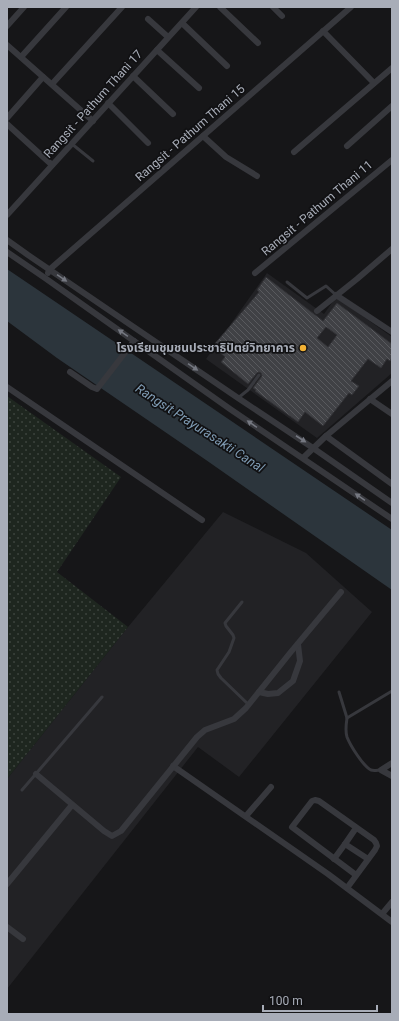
<svg xmlns="http://www.w3.org/2000/svg" width="399" height="1021" viewBox="0 0 399 1021" font-family="Roboto,'Noto Sans Thai',sans-serif">
<style>
.built{fill:#222225}
.grass{fill:url(#grass-dots)}
.water{fill:#2c353c}
.building{fill:url(#building-back-hatch);stroke:#303034;fill-rule:evenodd}
.lines{fill:none;stroke-linecap:round;stroke-linejoin:round}
.service{stroke:#37383d;stroke-width:3}
.minor{stroke:#37383d;stroke-width:6}
.oneway{fill:#757881}
.poi-dot{fill:#f2b134;stroke:#111113;stroke-width:1.5}
.labels{text-anchor:middle;dominant-baseline:central;stroke-width:3.5;stroke-linejoin:round;paint-order:stroke}
.street-label{font-size:12px;fill:#a8adb8;stroke:#111113}
.poi-label{font-size:12px;font-weight:bold;fill:#a8adb8;stroke:#111113;text-anchor:end}
.water-label{font-size:13px;font-style:italic;fill:#7f9bb3;stroke:#111113}
</style>
<defs>
<pattern id="grass-dots" width="8" height="8" patternUnits="userSpaceOnUse"><rect width="8" height="8" fill="#1e261f"/><path d="M2 2h.1M6 6h.1" fill="none" stroke="#3c433d" stroke-width="1.8" stroke-linecap="round"/></pattern>
<pattern id="building-back-hatch" width="6" height="6" patternUnits="userSpaceOnUse"><rect width="6" height="6" fill="#404145"/><path d="M-1 5l2 2M0 0l6 6M5-1l2 2" fill="none" stroke="#595a5e"/></pattern>
</defs>
<rect width="100%" height="100%" fill="#161618"/>
<g class="built">
<polygon points="267,273 324,314 336,297 392,337 392,373 317,438 206,359"/>
<polygon points="223,512 306,553 372,612 239,777 198,747 7,989 7,779 128,627"/>
</g>
<polygon class="grass" points="7,396 121,477 57,572 128,627 7,779"/>
<polygon class="water" points="7,269 392,530 392,590 206,460 57,358 7,321"/>
<path class="building" d="M 266,277 L 323,321 L 337,303 L 392,344 L 392,358 L 390,361 L 387,359 L 381,368 L 368,359 L 351,381 L 359,386 L 352,395 L 349,393 L 323,426 L 305,412 L 298,422 L 255,391 L 256,390 L 253,388 L 262,376 L 261,373 L 259,372 L 257,373 L 248,384 L 221,362 L 225,357 L 213,346 L 259,292 L 257,290 ZM 326,327 L 337,335 L 328,347 L 317,338 Z"/>
<g class="lines">
<g class="service">
<polyline points="72,144 93,161"/>
<polyline points="287,282 307,298 326,286 336,295"/>
<polyline points="238,398 248,390 259,375"/>
<polyline points="242,602 225,623 226,626 233,635 234,638 229,652 217,670 218,674 221,678 249,705"/>
<polyline points="339,692 347,718"/>
<path d="M 381,770 C 378,770 374,771 371,770 C 363,766 350,745 347,737 C 345,731 346,725 347,718 L 392,691"/>
<polyline points="22,790 102,697"/>
</g>
<g class="minor">
<polyline points="220,7 258,43"/>
<polyline points="273,7 282,16"/>
<polyline points="148,19 168,37"/>
<polyline points="182,23 227,66"/>
<polyline points="7,26 24,7"/>
<polyline points="323,31 374,83"/>
<polyline points="7,45 93,121"/>
<polyline points="157,50 199,88"/>
<polyline points="21,57 66,7"/>
<polyline points="133,76 173,114"/>
<polyline points="52,84 122,7"/>
<polyline points="108,103 148,143"/>
<polyline points="7,118 43,77"/>
<polyline points="7,124 52,165"/>
<polyline points="203,136 226,157 257,176"/>
<polyline points="347,146 392,106"/>
<polyline points="294,152 392,68"/>
<polyline points="7,215 196,7"/>
<polyline points="7,240 28,255 238,398 313,448 392,503"/>
<polyline points="7,252 45,278 230,409 392,519"/>
<polyline points="48,273 49,270 351,7"/>
<polyline points="255,273 392,160"/>
<polyline points="336,295 392,332"/>
<polyline points="317,311 357,279 392,249"/>
<polyline points="70,372 92,387 97,389 134,341"/>
<polyline points="7,387 202,520"/>
<polyline points="370,399 392,414"/>
<polyline points="326,436 392,484"/>
<polyline points="303,458 326,436 392,381"/>
<polyline points="259,692 268,694 278,693 293,681 300,661 298,644"/>
<polyline points="392,763 381,770 392,776"/>
<polyline points="173,766 328,874 392,922"/>
<polyline points="36,774 104,831 112,836 121,831 197,737 205,730 234,719 246,708 290,653 341,592"/>
<polyline points="246,816 271,787"/>
<polyline points="345,844 368,859"/>
<polyline points="334,859 345,844 356,828"/>
<polyline points="7,884 72,805"/>
<polyline points="347,888 375,850 377,846 376,843 374,840 319,801 315,800 312,801 292,827 356,875"/>
<polyline points="382,914 392,902"/>
<polyline points="7,927 23,939"/>
</g>
</g>
<defs><path id="oneway-solid" d="M-6-.8H1V-3.2L6.5 0L1 3.2V.8H-6Z"/></defs>
<g class="oneway">
<use href="#oneway-solid" transform="translate(62 278) rotate(34)"/>
<use href="#oneway-solid" transform="translate(123 333) rotate(-145)"/>
<use href="#oneway-solid" transform="translate(193 367) rotate(34)"/>
<use href="#oneway-solid" transform="translate(252 424) rotate(-146)"/>
<use href="#oneway-solid" transform="translate(301 439) rotate(33)"/>
<use href="#oneway-solid" transform="translate(360 497) rotate(-146)"/>
</g>
<circle class="poi-dot" cx="303" cy="348" r="4"/>
<g class="labels">
<g class="street-label">
<text transform="translate(93 104) rotate(-48)">Rangsit - Pathum Thani 17</text>
<text transform="translate(190 133) rotate(-41)">Rangsit - Pathum Thani 15</text>
<text transform="translate(317 208) rotate(-40)">Rangsit - Pathum Thani 11</text>
</g>
<g class="poi-label">
<text x="295" y="348">โรงเรียนชุมชนประชาธิปัตย์วิทยาคาร</text>
</g>
<g class="water-label">
<text transform="translate(200 428) rotate(33)">Rangsit Prayurasakti Canal</text>
</g>
</g>
<rect width="399" height="1021" fill="none" stroke="#a8adb8" stroke-width="16"/>
<path d="M263 1005v6h114v-6" fill="none" stroke="#a8adb8" stroke-width="2"/>
<text x="269" y="1005" font-size="12" fill="#a8adb8" stroke="#111113" stroke-width="3" paint-order="stroke">100 m</text>
</svg>
